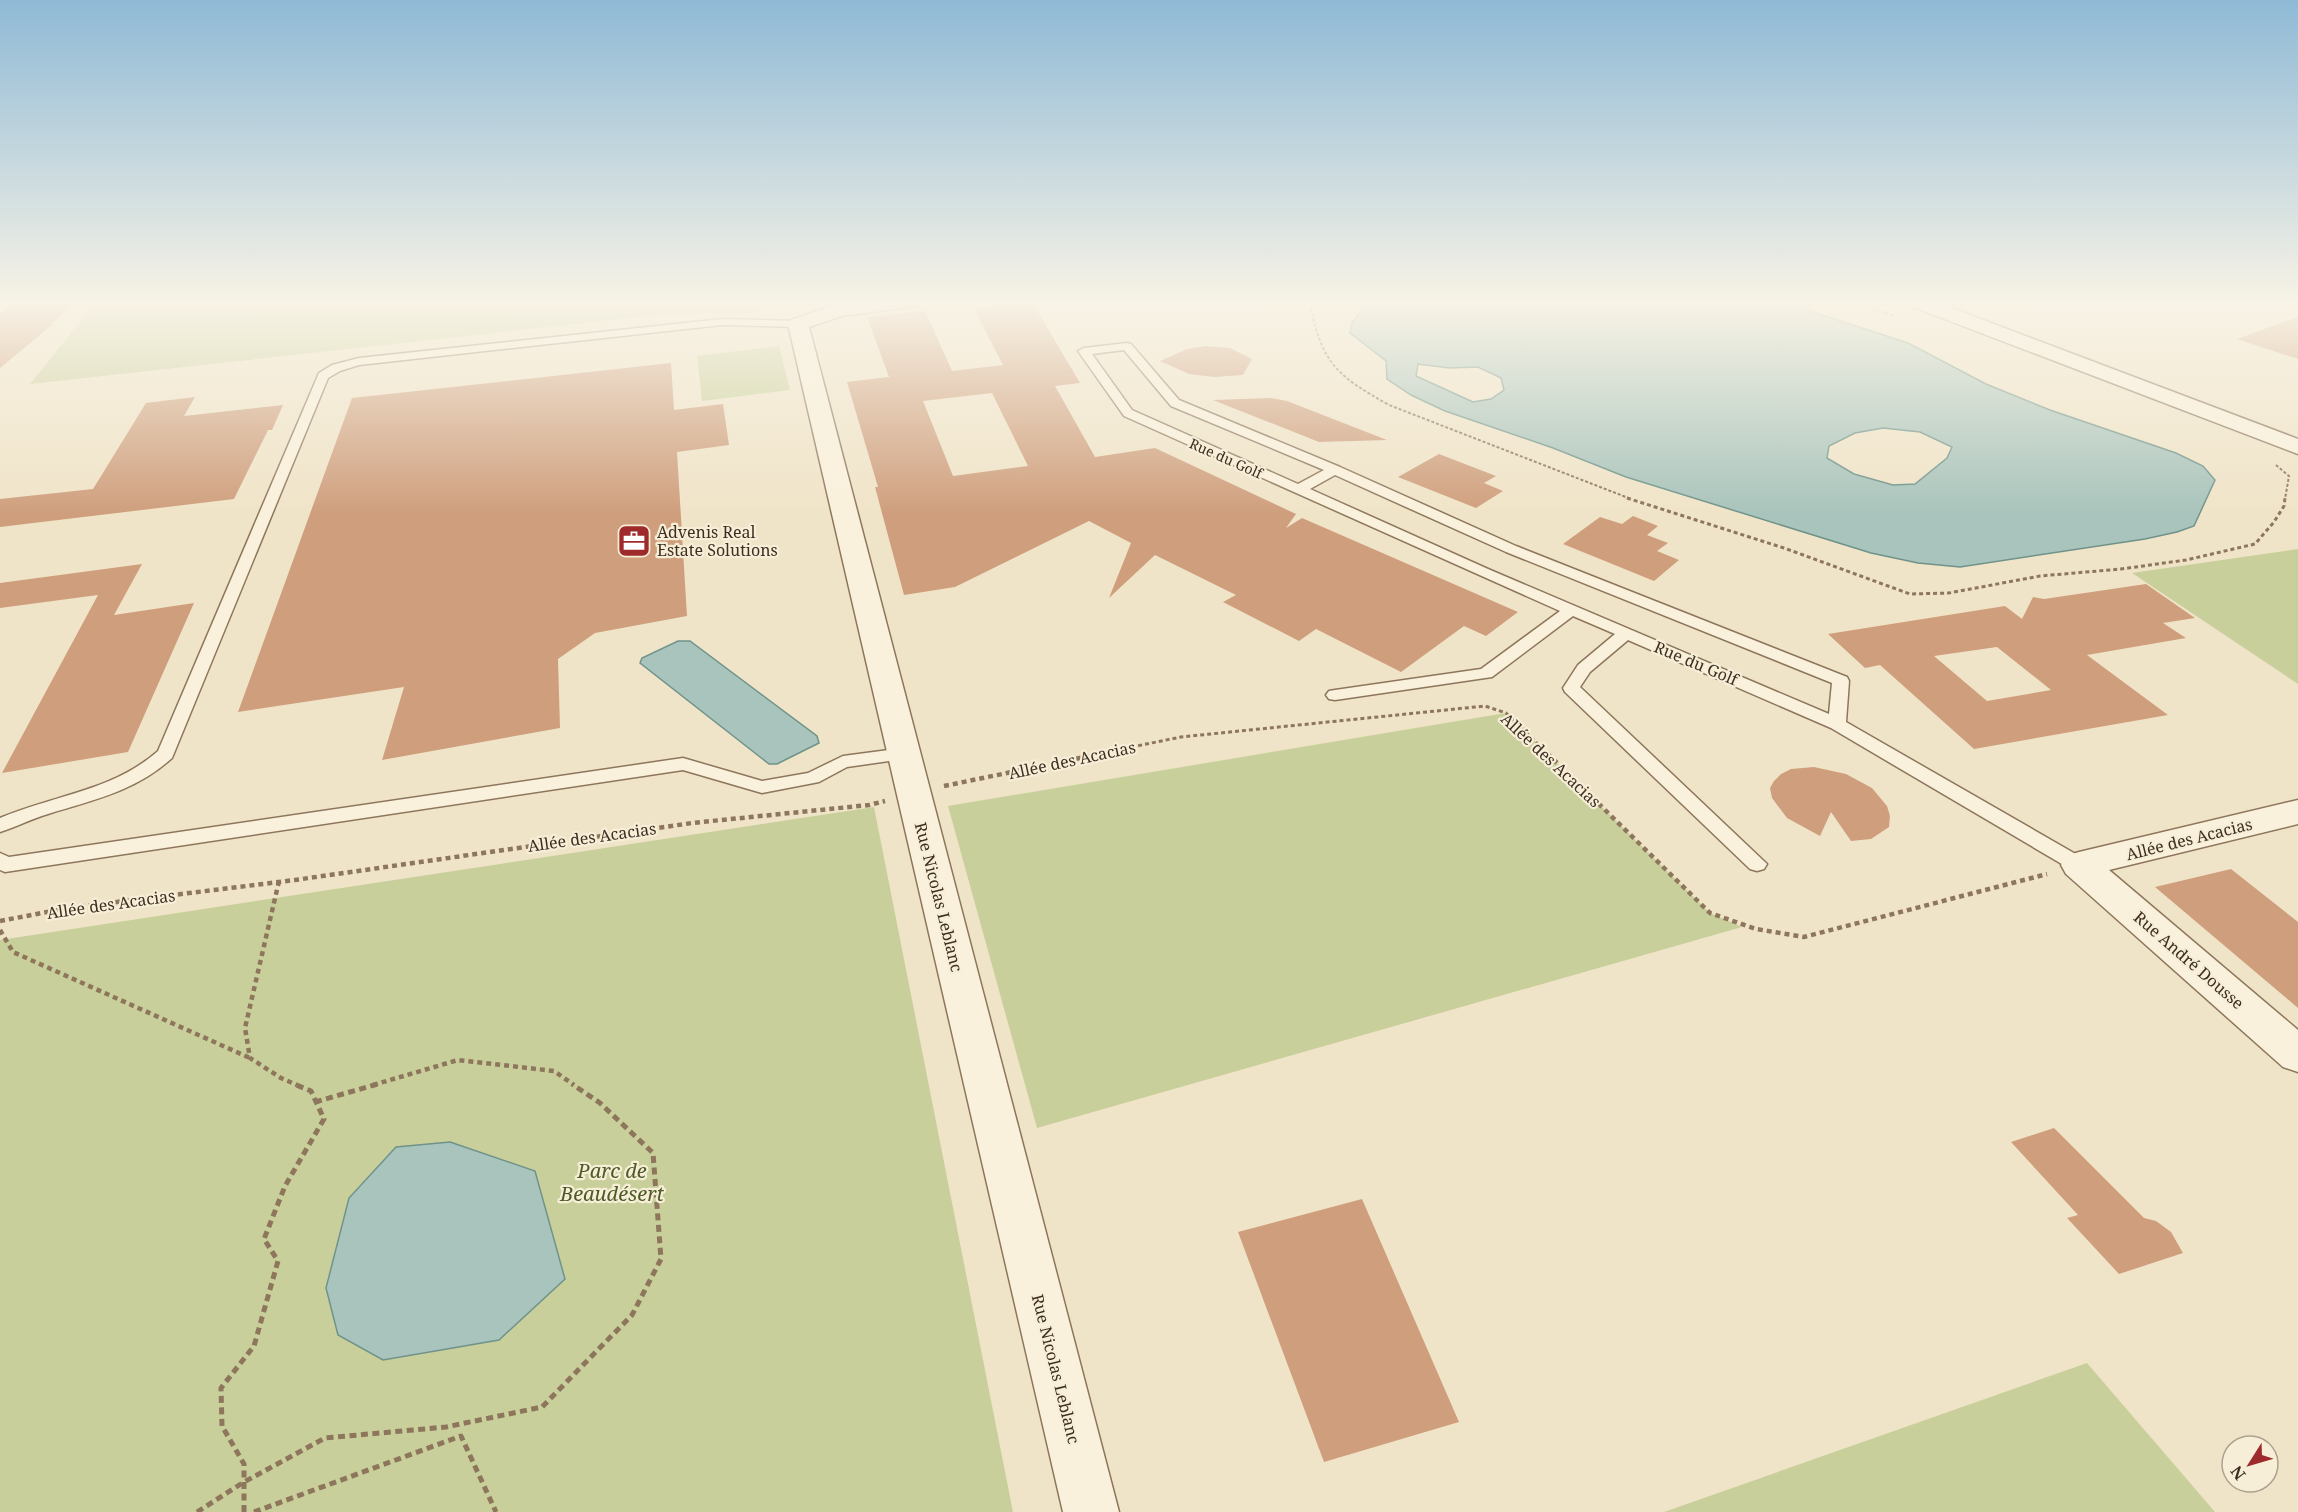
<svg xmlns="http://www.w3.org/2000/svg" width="2298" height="1512" viewBox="0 0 2298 1512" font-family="'Noto Serif',serif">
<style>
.green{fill:#c9cf9b}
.water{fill:#a9c4bc;stroke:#6f938a;stroke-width:1.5;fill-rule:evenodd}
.building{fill:#cf9f7d;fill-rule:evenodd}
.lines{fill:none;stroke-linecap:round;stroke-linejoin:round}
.service-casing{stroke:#8d765c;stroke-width:3}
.minor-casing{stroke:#8d765c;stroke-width:3}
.path-far3{stroke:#8d765c;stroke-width:2;stroke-dasharray:3 2;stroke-linecap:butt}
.path-far2{stroke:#8d765c;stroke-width:3;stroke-dasharray:4 3;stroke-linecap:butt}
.path-far1{stroke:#8d765c;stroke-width:4.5;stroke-dasharray:5 4;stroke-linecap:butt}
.path{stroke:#8d765c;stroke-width:5;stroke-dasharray:7 4.5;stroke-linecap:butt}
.service{fill:#faf1dc;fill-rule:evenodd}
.minor{fill:#faf1dc;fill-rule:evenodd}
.labels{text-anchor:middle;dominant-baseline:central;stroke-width:4.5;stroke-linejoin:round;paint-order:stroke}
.far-street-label{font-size:14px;fill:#3d2e20;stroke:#f7eed8}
.poi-label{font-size:16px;fill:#3d2e20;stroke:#f7eed8;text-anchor:start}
.street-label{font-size:16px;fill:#3d2e20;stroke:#f7eed8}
.near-park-label{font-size:20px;font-style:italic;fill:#4d5a26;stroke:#f7eed8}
</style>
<rect width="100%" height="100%" fill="#f0e4c8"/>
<g class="green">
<polygon points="97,301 824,301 825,304 778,307 753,313 657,315 30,384"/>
<polygon points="779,346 790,390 702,401 697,356"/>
<polygon points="2298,549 2298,684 2132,573"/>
<polygon points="1506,713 1710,913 1742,927 1037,1128 948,806"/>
<polygon points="874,807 1013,1512 0,1512 0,940"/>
<polygon points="2087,1363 2215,1512 1664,1512"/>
</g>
<g class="water">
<path d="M 1368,301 L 1779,301 L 1908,343 L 1986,384 L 2050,410 L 2176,453 L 2203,466 L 2215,480 L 2194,526 L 2177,532 L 2145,539 L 1960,567 L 1918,563 L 1871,553 L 1626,477 L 1553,448 L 1445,411 L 1411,395 L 1387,379 L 1386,361 L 1350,333 L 1352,323 ZM 1418,364 L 1449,368 L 1478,367 L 1501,378 L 1504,390 L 1491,399 L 1473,402 L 1416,376 ZM 1883,428 L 1920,432 L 1952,447 L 1947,458 L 1915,484 L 1893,485 L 1854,474 L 1827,458 L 1829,446 L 1855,433 Z"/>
<polygon points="678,641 690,641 817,736 819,743 777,764 769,764 640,663 642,658"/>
<polygon points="450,1142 535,1171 565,1279 499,1340 383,1360 338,1335 326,1288 349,1198 396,1147"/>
</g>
<g class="building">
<polygon points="78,301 51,324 53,324 0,368 0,314 14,304"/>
<path d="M 1032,302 L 1080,383 L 1055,386 L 1095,457 L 1155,448 L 1296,514 L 1286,528 L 1302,518 L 1518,612 L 1486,636 L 1464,626 L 1401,672 L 1316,629 L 1299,641 L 1223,602 L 1236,595 L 1155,555 L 1109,598 L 1131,543 L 1089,521 L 955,587 L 904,595 L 875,487 L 878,487 L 847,382 L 889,377 L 867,317 L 925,311 L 952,371 L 1003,365 L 974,309 ZM 992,393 L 1028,466 L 953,476 L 923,401 Z"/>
<polygon points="2298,317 2298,359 2237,339"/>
<polygon points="1206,346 1230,348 1252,359 1243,375 1214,377 1189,374 1160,361 1187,349"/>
<polygon points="671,363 674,410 723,404 729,445 677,452 687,616 595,633 558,659 560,728 382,760 404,687 238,712 352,398"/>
<polygon points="195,397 184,416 283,405 272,430 268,430 234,499 0,527 0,499 93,489 146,403"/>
<polygon points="1271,398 1287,401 1387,440 1319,442 1213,400"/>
<polygon points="1439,454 1496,476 1484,483 1503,491 1476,508 1398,477"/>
<polygon points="1633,516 1658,526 1647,535 1668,543 1657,551 1679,560 1654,581 1563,544 1600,517 1622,524"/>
<polygon points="142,564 114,615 194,603 128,752 2,773 98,595 0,608 0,583"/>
<path d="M 2146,584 L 2195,618 L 2163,623 L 2186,638 L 2087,655 L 2168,715 L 1974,749 L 1880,665 L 1865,668 L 1828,634 L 2005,606 L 2022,619 L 2033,597 L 2044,599 ZM 1997,647 L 2051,690 L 1987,701 L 1934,656 Z"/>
<polygon points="1814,767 1846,774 1872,788 1887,806 1890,816 1889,827 1871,839 1851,841 1831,812 1820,836 1787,818 1772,798 1770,788 1774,781 1781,774 1791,769"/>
<polygon points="2231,869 2298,922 2298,1008 2155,887"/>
<polygon points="2054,1128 2144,1218 2156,1221 2171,1232 2183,1253 2119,1274 2067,1218 2078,1215 2011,1142"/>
<polygon points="1362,1199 1459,1422 1324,1462 1238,1232"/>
</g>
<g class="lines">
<g class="service-casing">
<g id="service">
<path d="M 722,319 L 798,321 L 804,324 L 798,327 L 722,325 L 359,365 L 340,371 L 328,378 L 172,758 C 136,791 93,800 48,814 C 31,819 16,827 0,832 L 0,818 C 54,795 113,791 158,751 L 319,373 L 332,365 L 359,358 Z"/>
<path d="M 1127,343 L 1131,344 L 1179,400 L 1340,467 L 1516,546 L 1847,677 L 1849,681 L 1846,722 L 2086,860 L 2089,865 L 2086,870 L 2079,872 L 2072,870 L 1831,728 L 1628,640 L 1590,672 L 1580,687 L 1767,864 L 1764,869 L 1757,871 L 1750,869 L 1565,692 L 1563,688 L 1578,665 L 1615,634 L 1573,616 L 1492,677 L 1335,700 L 1329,699 L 1326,695 L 1329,691 L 1335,690 L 1481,669 L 1560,611 L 1124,416 L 1078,351 L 1084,348 ZM 1124,350 L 1171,406 L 1324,470 L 1298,484 L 1132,410 L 1092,354 ZM 1335,475 L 1506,552 L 1832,683 L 1829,714 L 1488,569 L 1310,489 Z"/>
<polygon points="904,748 910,750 913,754 910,758 847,767 819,782 762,793 683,770 5,872 0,870 0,853 9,857 683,758 762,781 808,773 843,756"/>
</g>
</g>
<g class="minor-casing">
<g id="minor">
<polygon points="864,301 921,301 918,305 911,307 842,316 809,327 1119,1512 1063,1512 788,324 791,320 832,306"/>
<polygon points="1905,301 1933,301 2298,439 2298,454 1908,305"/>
<polygon points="2298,800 2298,824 2109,870 2298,1030 2298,1072 2283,1067 2066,874 2061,865 2066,856 2079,852"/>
</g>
</g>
<g class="path-far3">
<path d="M 1317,301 L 1311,309 C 1323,366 1340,377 1389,405 L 1631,499"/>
<polyline points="1847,301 1895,316"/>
<polyline points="1874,301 1893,308"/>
<polyline points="2276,465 2289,476 2285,499"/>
</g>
<g class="path-far2">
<polyline points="1627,498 1784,548 1910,594 1949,593 2040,576 2121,569 2186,560 2255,544 2274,522 2284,506 2285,498"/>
<polyline points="1097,754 1181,737 1485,706 1506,713 1548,754"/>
</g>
<g class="path-far1">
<polyline points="1547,753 1710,913 1756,929 1804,937 2047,874"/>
<polyline points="944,786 1104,753"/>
<polyline points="279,881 245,1028 250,1058 281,1078 297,1085"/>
<polyline points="0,921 68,908 295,880 692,823 869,805 885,801"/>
<polyline points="0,930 13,952 250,1058"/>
<polyline points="373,1085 458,1060 554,1071 574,1085"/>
</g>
<g class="path">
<polyline points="315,1102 378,1084"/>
<polyline points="197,1512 244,1482 325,1438 446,1427 542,1407 632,1315 661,1259 653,1153 600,1103 572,1084"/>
<polyline points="244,1512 244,1464 222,1426 221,1388 254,1346 278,1261 264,1239 285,1186 324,1119 311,1091 294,1084"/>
<polyline points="254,1512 461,1436 496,1512"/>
</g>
<use href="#service" class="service"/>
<use href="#minor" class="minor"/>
</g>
<linearGradient id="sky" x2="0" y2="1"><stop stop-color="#8fbad6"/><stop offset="0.59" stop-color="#f8f3e6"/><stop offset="1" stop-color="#f8f3e6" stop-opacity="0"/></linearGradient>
<rect width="2298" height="513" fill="url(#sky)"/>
<defs>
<g id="office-square" transform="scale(1.725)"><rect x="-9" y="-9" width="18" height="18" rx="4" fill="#9e2a2b" stroke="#f7eed8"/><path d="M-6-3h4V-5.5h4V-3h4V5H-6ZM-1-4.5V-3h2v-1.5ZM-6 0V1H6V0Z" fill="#fff"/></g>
</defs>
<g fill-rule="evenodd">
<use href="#office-square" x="634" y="541"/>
</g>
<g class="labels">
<g class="far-street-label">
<text transform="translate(1226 458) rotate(24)">Rue du Golf</text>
</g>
<g class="poi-label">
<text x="657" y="532">Advenis Real<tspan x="657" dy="18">Estate Solutions</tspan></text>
</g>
<g class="street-label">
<text transform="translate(1696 663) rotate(23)">Rue du Golf</text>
<text transform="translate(1072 760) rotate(-12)">Allée des Acacias</text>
<text transform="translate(1551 760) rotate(43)">Allée des Acacias</text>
<text transform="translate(592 837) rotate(-8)">Allée des Acacias</text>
<text transform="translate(2189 839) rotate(-14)">Allée des Acacias</text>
<text transform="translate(939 897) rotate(76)">Rue Nicolas Leblanc</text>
<text transform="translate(111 904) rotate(-8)">Allée des Acacias</text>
<text transform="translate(2189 960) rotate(41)">Rue André Dousse</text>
<text transform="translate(1056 1369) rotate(76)">Rue Nicolas Leblanc</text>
</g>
<g class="near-park-label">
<text x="612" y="1170">Parc de<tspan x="612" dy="23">Beaudésert</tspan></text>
</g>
</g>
<g transform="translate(2250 1464) rotate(233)"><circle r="28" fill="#f7eed8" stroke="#ada18e" stroke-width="1.5"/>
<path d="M0-4.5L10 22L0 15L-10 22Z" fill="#9e2a2b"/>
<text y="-9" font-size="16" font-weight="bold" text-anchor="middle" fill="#3d2e20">N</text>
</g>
</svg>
